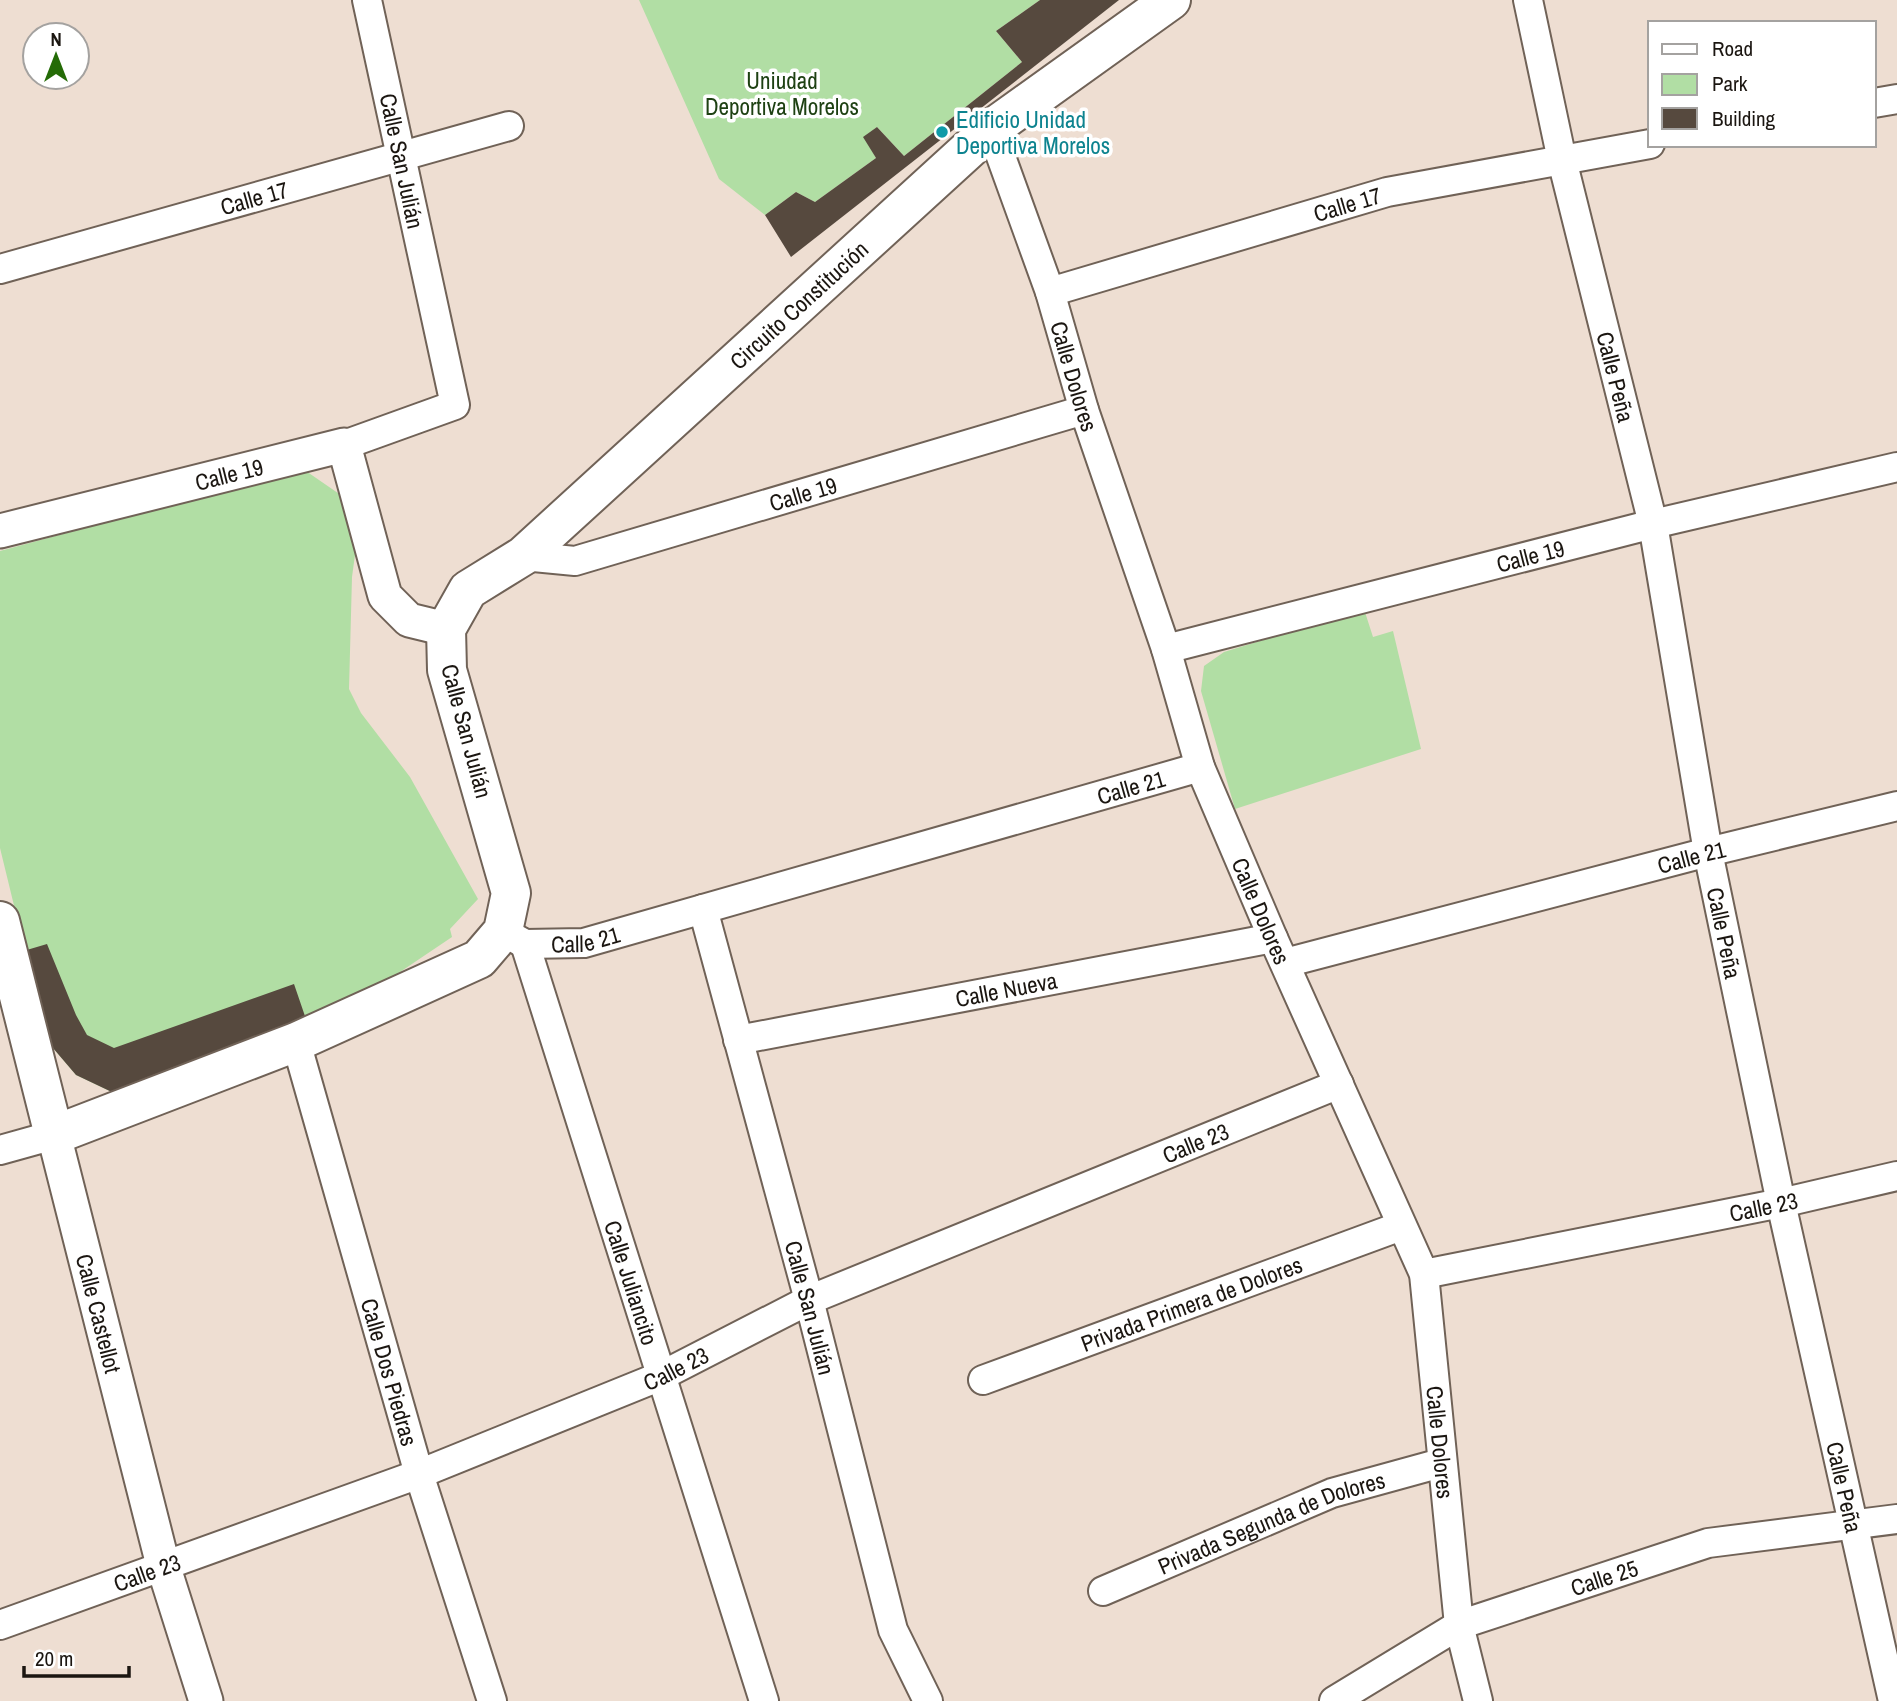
<svg xmlns="http://www.w3.org/2000/svg" width="1897" height="1701" viewBox="0 0 1897 1701" font-family="'Archivo Narrow',sans-serif">
<style>
.green{fill:#b1dea4}
.building{fill:#56493e}
.lines{fill:none;stroke-linecap:round;stroke-linejoin:round}
.minor-casing{stroke:#706257;stroke-width:32}
.tertiary-casing{stroke:#706257;stroke-width:37}
.secondary-casing{stroke:#706257;stroke-width:42}
.minor{stroke:#fff;stroke-width:28}
.tertiary{stroke:#fff;stroke-width:33}
.secondary{stroke:#fff;stroke-width:38}
.culture-dot{fill:#0f9aa8;stroke:#fff;stroke-width:2.5}
.labels{text-anchor:middle;dominant-baseline:central;stroke-width:7;stroke-linejoin:round;paint-order:stroke}
.park-label{font-size:23px;fill:#1e4113;stroke:#fff}
.culture-label{font-size:23px;fill:#0d838f;stroke:#fff;text-anchor:start}
.street-label{font-size:23px;fill:#1b1611;stroke:#fff}
</style>
<rect width="100%" height="100%" fill="#eeded2"/>
<g class="green">
<polygon points="639,0 1040,0 996,31 1022,62 904,156 877,127 864,137 876,158 815,202 796,192 765,215 719,179"/>
<polygon points="303,469 348,500 357,540 352,577 349,689 361,713 410,777 478,899 450,929 452,937 296,1042 116,1094 76,1075 47,1041 0,848 0,551"/>
<polygon points="1364,609 1373,637 1393,631 1421,749 1235,809 1201,691 1204,666 1224,652"/>
</g>
<g class="building">
<polygon points="1040,0 1119,0 791,257 765,215 796,192 815,202 876,158 863,137 877,127 904,156 1022,62 996,31"/>
<polygon points="47,944 76,1015 87,1035 114,1048 294,984 307,1022 116,1094 76,1075 47,1041 20,952"/>
</g>
<g class="lines">
<g class="minor-casing">
<g id="minor">
<path id="s1" d="M 1528,0 L 1562,160 L 1653,524 L 1708,852 L 1781,1203 L 1893,1701"/>
<polyline points="1874,103 1897,99"/>
<path id="s2" d="M 991,129 L 1050,292 L 1084,410 L 1166,649 L 1200,767 L 1273,938 L 1424,1274 L 1459,1625 L 1478,1701"/>
<path id="s3" d="M 0,269 L 509,126"/>
<path id="s4" d="M 1050,292 L 1387,192 L 1650,144"/>
<polyline points="344,445 455,405 367,0"/>
<path id="s5" d="M 523,556 L 575,561 L 1084,410"/>
<path id="s6" d="M 1166,649 L 1653,524 L 1897,467"/>
<path id="s7" d="M 703,909 L 809,1300 L 893,1630 L 928,1701"/>
<path id="s8" d="M 509,935 L 525,944 L 584,943 L 1200,767"/>
<path id="s9" d="M 525,944 L 764,1701"/>
<path id="s10" d="M 1285,963 L 1708,852 L 1897,806"/>
<path id="s11" d="M 738,1040 L 1273,938"/>
<path id="s12" d="M 296,1042 L 419,1474 L 492,1701"/>
<polyline points="0,1150 54,1135"/>
<path id="s13" d="M 1424,1274 L 1781,1203 L 1897,1176"/>
<path id="s14" d="M 983,1380 L 1401,1226"/>
<path id="s15" d="M 1103,1591 L 1332,1493 L 1441,1463"/>
<path id="s16" d="M 0,1625 L 419,1474 L 661,1376 L 809,1300 L 1339,1084"/>
<path id="s17" d="M 1334,1701 L 1459,1625 L 1708,1543 L 1897,1519"/>
</g>
</g>
<g class="tertiary-casing">
<g id="tertiary">
<path id="s18" d="M 0,531 L 344,445 L 385,596 L 409,620 L 446,629"/>
<path id="s19" d="M 54,1135 L 163,1565 L 206,1701"/>
</g>
</g>
<g class="secondary-casing">
<g id="secondary">
<path id="s20" d="M 0,921 L 54,1135 L 296,1042 L 479,959 L 503,931 L 511,893 L 447,670 L 446,629 L 468,590 L 523,556 L 991,129 L 1171,0"/>
</g>
</g>
<use href="#minor" class="minor"/>
<use href="#tertiary" class="tertiary"/>
<use href="#secondary" class="secondary"/>
</g>
<circle class="culture-dot" cx="942" cy="132" r="7"/>
<g class="labels">
<g class="park-label">
<text x="782" y="80">Uniudad<tspan x="782" dy="26">Deportiva Morelos</tspan></text>
</g>
<g class="culture-label">
<text x="956" y="119">Edificio Unidad<tspan x="956" dy="26">Deportiva Morelos</tspan></text>
</g>
<g class="street-label">
<text transform="translate(402 161) rotate(78)">Calle San Julián</text>
<text stroke="none"><textPath href="#s3" startOffset="264">Calle 17</textPath></text>
<text stroke="none"><textPath href="#s4" startOffset="310">Calle 17</textPath></text>
<text stroke="none"><textPath href="#s20" startOffset="1512">Circuito Constitución</textPath></text>
<text stroke="none"><textPath href="#s2" startOffset="261">Calle Dolores</textPath></text>
<text stroke="none"><textPath href="#s1" startOffset="387">Calle Peña</textPath></text>
<text stroke="none"><textPath href="#s18" startOffset="236">Calle 19</textPath></text>
<text stroke="none"><textPath href="#s5" startOffset="290">Calle 19</textPath></text>
<text stroke="none"><textPath href="#s6" startOffset="376">Calle 19</textPath></text>
<text transform="translate(467 731) rotate(75)">Calle San Julián</text>
<text stroke="none"><textPath href="#s8" startOffset="646">Calle 21</textPath></text>
<text stroke="none"><textPath href="#s10" startOffset="420">Calle 21</textPath></text>
<text stroke="none"><textPath href="#s2" startOffset="828">Calle Dolores</textPath></text>
<text stroke="none"><textPath href="#s1" startOffset="954">Calle Peña</textPath></text>
<text stroke="none"><textPath href="#s8" startOffset="79">Calle 21</textPath></text>
<text stroke="none"><textPath href="#s11" startOffset="273">Calle Nueva</textPath></text>
<text stroke="none"><textPath href="#s16" startOffset="1290">Calle 23</textPath></text>
<text stroke="none"><textPath href="#s13" startOffset="346">Calle 23</textPath></text>
<text stroke="none"><textPath href="#s9" startOffset="355">Calle Juliancito</textPath></text>
<text stroke="none"><textPath href="#s14" startOffset="222">Privada Primera de Dolores</textPath></text>
<text stroke="none"><textPath href="#s7" startOffset="413">Calle San Julián</textPath></text>
<text stroke="none"><textPath href="#s19" startOffset="184">Calle Castellot</textPath></text>
<text stroke="none"><textPath href="#s16" startOffset="723">Calle 23</textPath></text>
<text stroke="none"><textPath href="#s12" startOffset="343">Calle Dos Piedras</textPath></text>
<text stroke="none"><textPath href="#s2" startOffset="1395">Calle Dolores</textPath></text>
<text stroke="none"><textPath href="#s1" startOffset="1521">Calle Peña</textPath></text>
<text stroke="none"><textPath href="#s15" startOffset="182">Privada Segunda de Dolores</textPath></text>
<text stroke="none"><textPath href="#s16" startOffset="156">Calle 23</textPath></text>
<text stroke="none"><textPath href="#s17" startOffset="299">Calle 25</textPath></text>
</g>
</g>
<rect x="1648" y="21" width="228" height="126" fill="#ffffff" stroke="#a4a2a0" stroke-width="2"/>
<rect x="1662" y="44" width="35" height="10" fill="#ffffff" stroke="#a4a2a0" stroke-width="2"/>
<text x="1712" y="56" font-size="21" fill="#1b1611">Road</text>
<rect x="1662" y="74" width="35" height="21" fill="#b1dea4" stroke="#a4a2a0" stroke-width="2"/>
<text x="1712" y="91" font-size="21" fill="#1b1611">Park</text>
<rect x="1662" y="108" width="35" height="21" fill="#56493e" stroke="#a4a2a0" stroke-width="2"/>
<text x="1712" y="126" font-size="21" fill="#1b1611">Building</text>
<g transform="translate(56 56)"><circle r="33" fill="#ffffff" stroke="#a4a2a0" stroke-width="2"/>
<path d="M0-5L12 26L0 18L-12 26Z" fill="#246b06"/>
<text y="-10" font-size="19" font-weight="bold" text-anchor="middle" fill="#1b1611">N</text>
</g>
<path d="M24 1666v10h105v-10" fill="none" stroke="#1b1611" stroke-width="3.5"/>
<text x="35" y="1666" font-size="21" fill="#1b1611" stroke="#ffffff" stroke-width="5" paint-order="stroke">20 m</text>
</svg>
